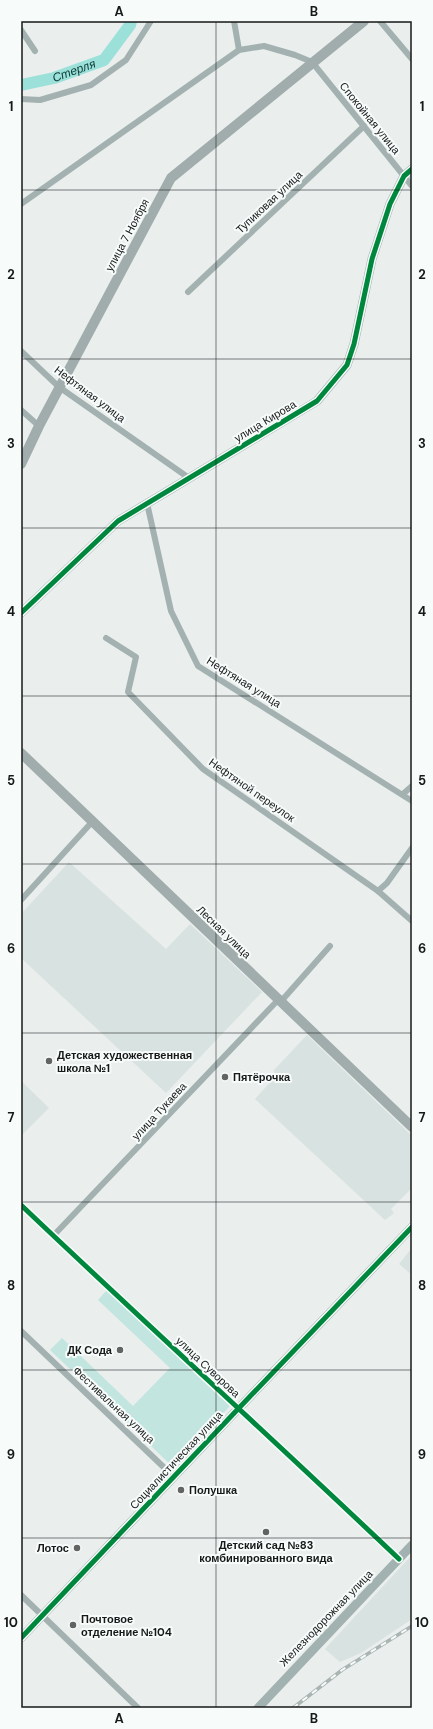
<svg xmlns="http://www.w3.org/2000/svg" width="433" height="1729" viewBox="0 0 433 1729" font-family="'DM Sans',sans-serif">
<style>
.built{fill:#d8e2e1}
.green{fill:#c2e5e0}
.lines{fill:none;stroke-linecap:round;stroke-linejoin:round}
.river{stroke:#9ce1d9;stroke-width:12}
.street{stroke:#a3b2b1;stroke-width:6}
.secondary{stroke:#a2b2b0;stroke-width:9}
.primary{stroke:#a0adac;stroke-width:10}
.rail-casing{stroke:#aab4b3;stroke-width:3.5}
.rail{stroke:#f7fcfb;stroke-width:2;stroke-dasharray:6;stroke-linecap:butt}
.cycleway-casing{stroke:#f7fcfb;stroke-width:8}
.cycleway{stroke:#00873e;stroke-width:5}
.grid{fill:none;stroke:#171919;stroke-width:1;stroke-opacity:0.55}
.poi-dot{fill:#616463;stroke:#f7fcfb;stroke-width:1.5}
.labels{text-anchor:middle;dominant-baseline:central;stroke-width:4;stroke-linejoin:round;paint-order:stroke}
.street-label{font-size:11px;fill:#171919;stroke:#f7fcfb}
.poi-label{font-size:11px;font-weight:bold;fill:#171919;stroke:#f7fcfb;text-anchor:start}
.water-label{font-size:12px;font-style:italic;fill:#0d3c38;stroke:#f7fcfb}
.neatline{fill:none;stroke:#171919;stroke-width:1.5}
.grid-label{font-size:13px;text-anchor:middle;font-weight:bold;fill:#171919}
</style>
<rect width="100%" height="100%" fill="#eaeeed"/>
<g class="built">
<polygon points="69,862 166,949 190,924 262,992 166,1093 21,958 21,914"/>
<polygon points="307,1035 412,1136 412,1188 391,1209 394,1213 385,1220 255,1099 275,1077 274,1070"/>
<polygon points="21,1081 49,1108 21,1136"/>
<polygon points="412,1248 412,1275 399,1264"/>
<polygon points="412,1555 412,1619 361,1653 340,1662 325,1649"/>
</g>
<polygon class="green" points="107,1290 230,1406 172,1466 50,1350 62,1338 133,1406 170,1368 98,1300"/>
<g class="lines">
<path class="river" id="s1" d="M 21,85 L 54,78 L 104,60 L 130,25 L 131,21"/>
<g class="street">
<polyline points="234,21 239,50"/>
<polyline points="380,21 412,59"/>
<polyline points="21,30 35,51"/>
<polyline points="21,99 40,100 91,85 126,60 151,21"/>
<polyline points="21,204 239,50 264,46 295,55 312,62 412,186"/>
<polyline points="188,292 364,126"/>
<polyline points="21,351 59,387 189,478"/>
<polyline points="21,410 39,426"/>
<polyline points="147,503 171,611 198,666 412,801"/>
<polyline points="106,638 136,657 128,692 203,769 378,891 412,921"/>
<polyline points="403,794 412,786"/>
<polyline points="378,891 387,883 412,848"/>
<polyline points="21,900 92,822"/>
<path d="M 21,1205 C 146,1324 274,1440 399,1559"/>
<polyline points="54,1235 278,1000 284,998 330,946"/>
<polyline points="21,1331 174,1477"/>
<polyline points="21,1595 138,1708"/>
</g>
<g class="secondary">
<polyline points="21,613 118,521 317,401 347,365 354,344 372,259 390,204 404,176 412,169"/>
<polyline points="21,1638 238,1409 412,1227"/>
<polyline points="258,1708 412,1545"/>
</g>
<g class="primary">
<polyline points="21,464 39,426 171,178 364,21"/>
<polyline points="21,753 412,1127"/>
</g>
<g class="rail-casing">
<polyline id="rail" points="293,1708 342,1670 412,1626"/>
</g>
<use href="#rail" class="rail"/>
<g class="cycleway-casing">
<g id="cycleway">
<polyline points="21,613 118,521 317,401 347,365 354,344 372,259 390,204 404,176 412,169"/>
<path d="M 21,1205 C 146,1324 274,1440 399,1559"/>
<polyline points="21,1638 238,1409 412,1227"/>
</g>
</g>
<use href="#cycleway" class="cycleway"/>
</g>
<path class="grid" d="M 216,21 L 216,1708M 21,190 L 412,190M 21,359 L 412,359M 21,528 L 412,528M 21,696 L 412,696M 21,864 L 412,864M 21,1033 L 412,1033M 21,1202 L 412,1202M 21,1370 L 412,1370M 21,1538 L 412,1538"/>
<g class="poi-dot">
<circle cx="49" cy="1061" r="4"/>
<circle cx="225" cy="1077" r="4"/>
<circle cx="120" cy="1350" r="4"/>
<circle cx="181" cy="1490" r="4"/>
<circle cx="266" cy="1532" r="4"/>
<circle cx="77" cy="1548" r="4"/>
<circle cx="73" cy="1625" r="4"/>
</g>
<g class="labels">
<g class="street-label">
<text transform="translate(370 118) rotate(51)">Спокойная улица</text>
<text transform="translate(269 202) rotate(-43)">Тупиковая улица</text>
<text transform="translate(127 235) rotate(-62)">улица 7 Ноября</text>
<text transform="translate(90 394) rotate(37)">Нефтяная улица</text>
<text transform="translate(265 421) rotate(-31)">улица Кирова</text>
<text transform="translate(244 682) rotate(32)">Нефтяная улица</text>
<text transform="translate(252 790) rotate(35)">Нефтяной переулок</text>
<text transform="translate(224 932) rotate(44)">Лесная улица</text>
<text transform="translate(159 1111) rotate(-47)">улица Тукаева</text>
<text transform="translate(208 1367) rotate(43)">улица Суворова</text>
<text transform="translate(114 1405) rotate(43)">Фестивальная улица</text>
<text transform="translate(176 1460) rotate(-47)">Социалистическая улица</text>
<text transform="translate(326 1618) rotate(-46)">Железнодорожная улица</text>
</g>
<g class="poi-label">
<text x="57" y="1055">Детская художественная<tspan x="57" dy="13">школа №1</tspan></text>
<text x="233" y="1077">Пятёрочка</text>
<text x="112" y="1350" text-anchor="end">ДК Сода</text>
<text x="189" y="1490">Полушка</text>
<text x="266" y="1545" text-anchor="middle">Детский сад №83<tspan x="266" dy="13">комбинированного вида</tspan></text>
<text x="69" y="1548" text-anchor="end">Лотос</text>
<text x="81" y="1619">Почтовое<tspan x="81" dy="13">отделение №104</tspan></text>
</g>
<g class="water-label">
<text stroke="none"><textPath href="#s1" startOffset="55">Стерля</textPath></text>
</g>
</g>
<rect width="433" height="1729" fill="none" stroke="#f7fcfb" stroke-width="44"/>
<rect x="22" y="22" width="389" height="1685" class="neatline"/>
<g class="grid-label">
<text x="119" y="16">A</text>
<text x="314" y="16">B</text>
<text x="11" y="111">1</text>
<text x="422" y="111">1</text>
<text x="11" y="279">2</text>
<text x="422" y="279">2</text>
<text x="11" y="448">3</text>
<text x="422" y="448">3</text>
<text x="11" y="616">4</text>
<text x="422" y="616">4</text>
<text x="11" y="785">5</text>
<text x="422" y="785">5</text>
<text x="11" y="953">6</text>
<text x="422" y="953">6</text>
<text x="11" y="1122">7</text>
<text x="422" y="1122">7</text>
<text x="11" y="1290">8</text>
<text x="422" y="1290">8</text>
<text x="11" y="1459">9</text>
<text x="422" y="1459">9</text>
<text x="11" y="1627">10</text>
<text x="422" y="1627">10</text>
<text x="119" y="1723">A</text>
<text x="314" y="1723">B</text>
</g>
</svg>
